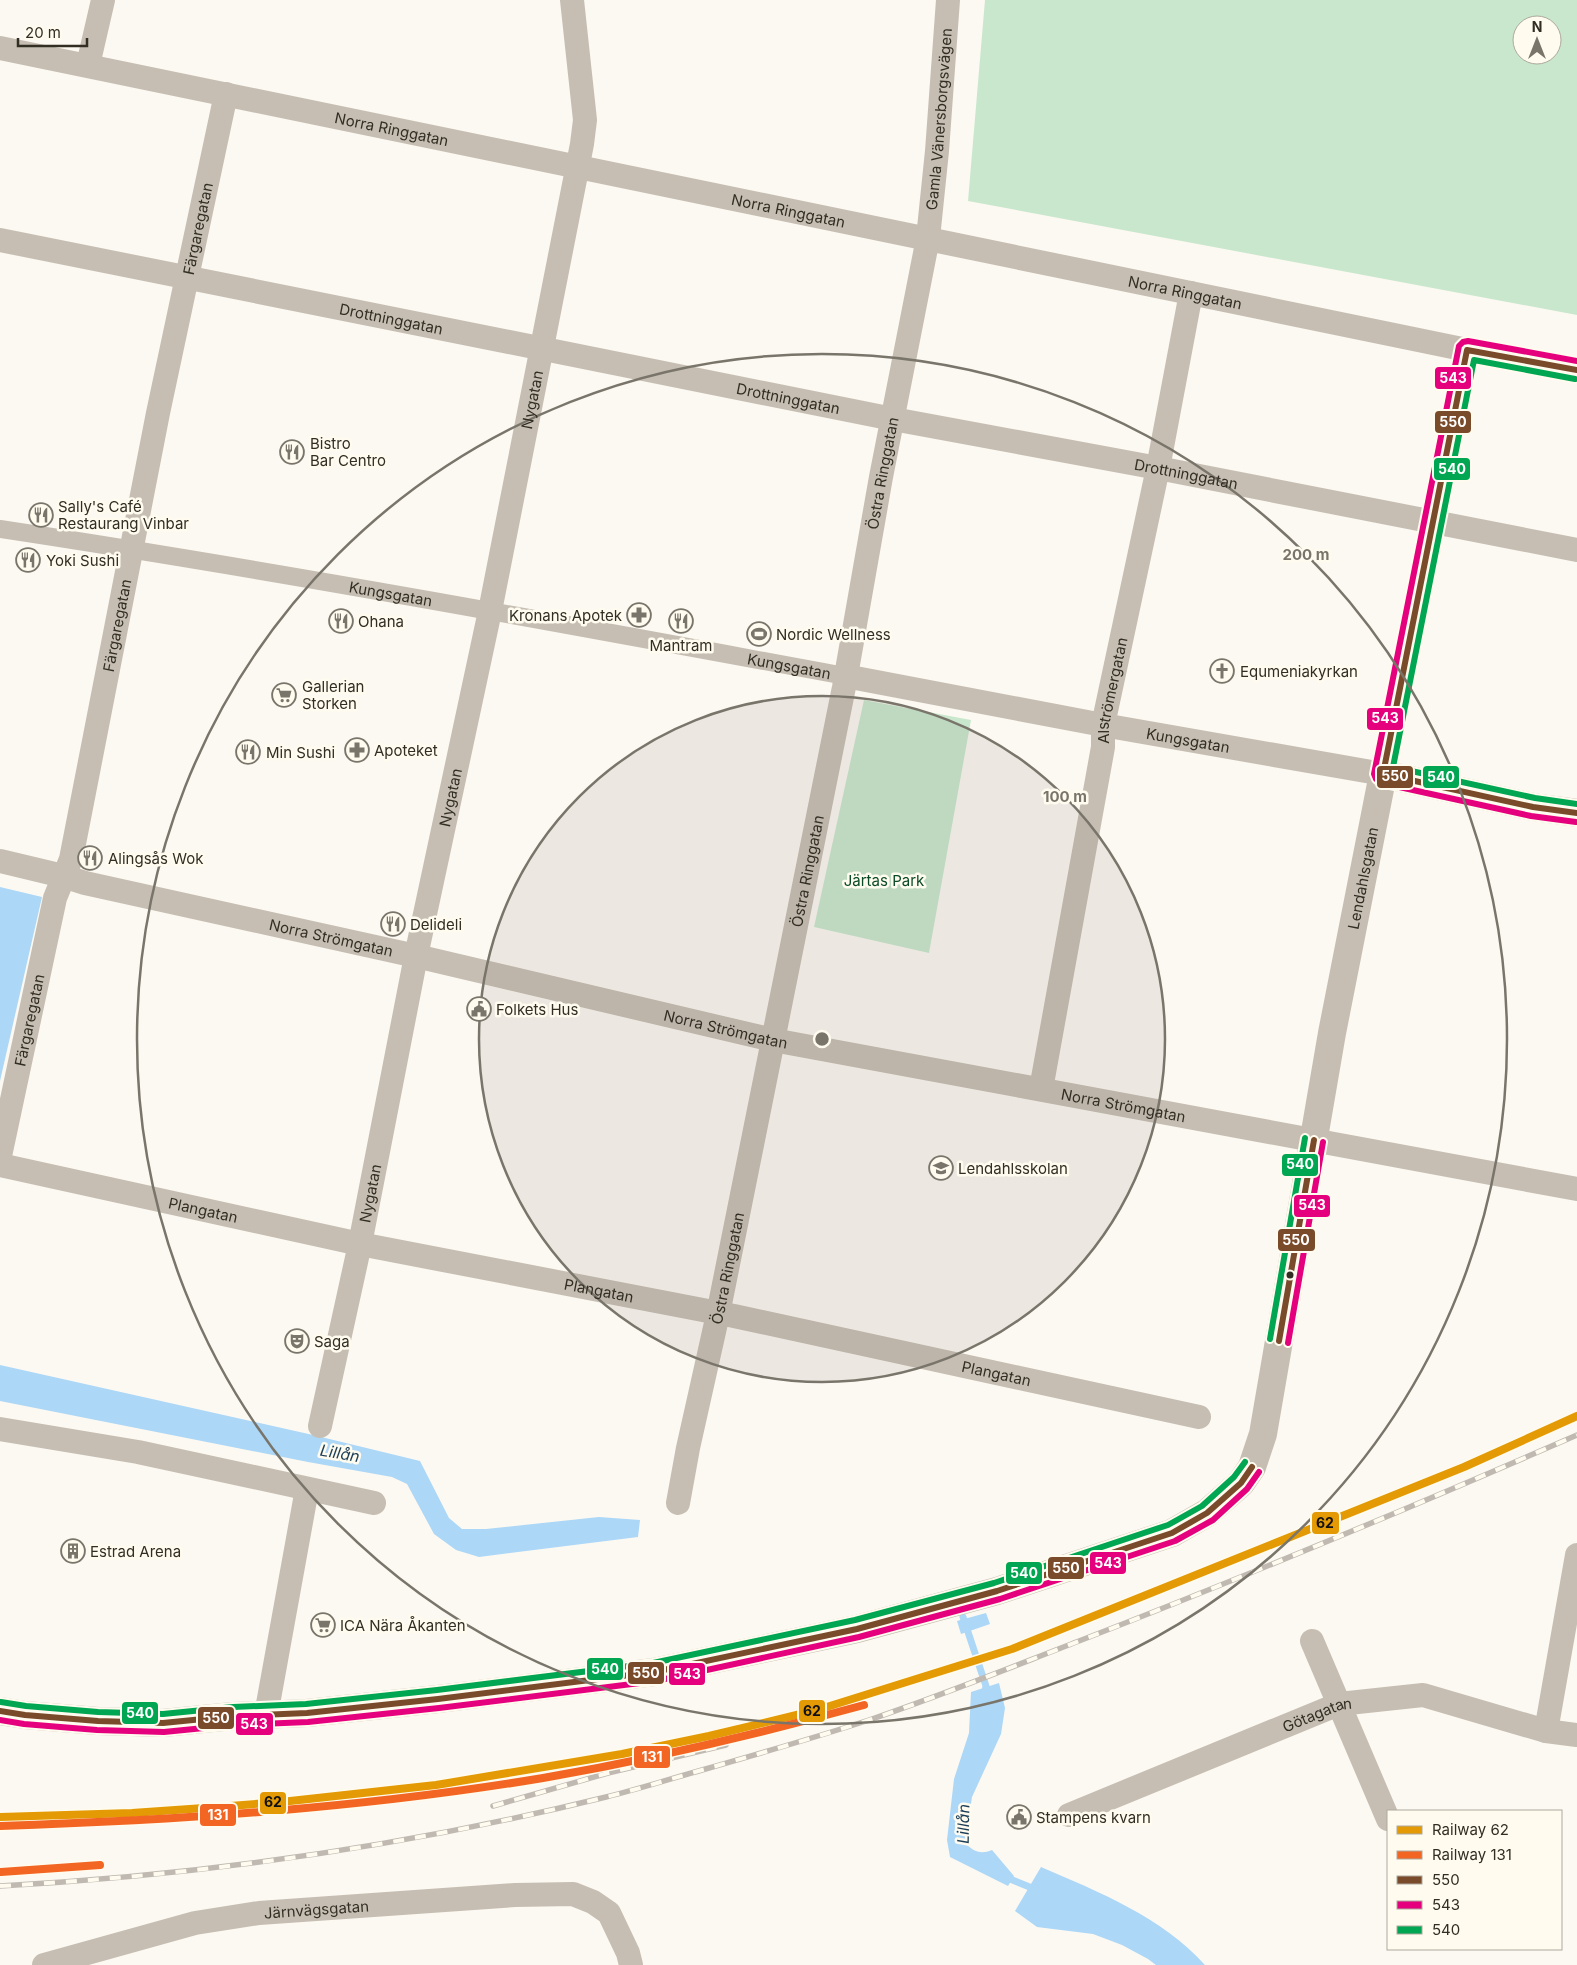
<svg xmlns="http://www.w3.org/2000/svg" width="1577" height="1965" viewBox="0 0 1577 1965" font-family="Inter,sans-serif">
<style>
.green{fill:#c9e7cd;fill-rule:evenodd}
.water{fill:#acd7f7}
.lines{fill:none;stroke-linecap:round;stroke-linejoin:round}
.stream{stroke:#acd7f7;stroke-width:7}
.pedestrian{stroke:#c6beb3;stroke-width:18}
.minor{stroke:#c6beb3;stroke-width:24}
.tertiary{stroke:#c6beb3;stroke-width:28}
.rail-casing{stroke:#bfb9b1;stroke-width:5.5}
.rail{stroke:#fffbef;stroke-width:4;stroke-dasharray:11;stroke-linecap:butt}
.bus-1-casing{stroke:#fffbef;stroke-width:10}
.bus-2-casing{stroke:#fffbef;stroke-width:10}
.bus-3-casing{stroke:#fffbef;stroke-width:10}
.bus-1{stroke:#7a4b2a;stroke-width:6}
.bus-2{stroke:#e5007d;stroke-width:6}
.bus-3{stroke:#00a651;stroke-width:6}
.rail-1-casing{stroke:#fffbef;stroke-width:11}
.rail-2-casing{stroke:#fffbef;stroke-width:11}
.rail-1{stroke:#e39a04;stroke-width:8}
.rail-2{stroke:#f26522;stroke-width:8}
.ring{fill:none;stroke:#79756b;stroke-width:2.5}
.bus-dot{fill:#322e23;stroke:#fffbef;stroke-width:2}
.labels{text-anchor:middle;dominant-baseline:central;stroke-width:5;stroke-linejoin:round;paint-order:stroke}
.street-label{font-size:15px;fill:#322e23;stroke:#fffbef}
.poi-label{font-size:15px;fill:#322e23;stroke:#fffbef;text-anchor:start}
.park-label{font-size:15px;fill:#094b27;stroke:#fffbef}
.water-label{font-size:16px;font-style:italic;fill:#1b3e57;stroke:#fffbef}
.centre{fill:#79756b;stroke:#fffbef;stroke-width:2.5}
.ring-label{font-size:15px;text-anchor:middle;font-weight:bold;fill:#79756b;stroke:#fffbef;stroke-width:5;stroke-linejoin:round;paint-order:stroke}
.line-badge{stroke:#fffbef;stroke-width:2}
.badge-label{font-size:14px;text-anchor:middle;font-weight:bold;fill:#fff}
.pale-badge-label{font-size:14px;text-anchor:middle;font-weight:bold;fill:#111}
</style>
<rect width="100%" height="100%" fill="#fcf9f2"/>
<g class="green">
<path d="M 985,0 L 1577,0 L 1577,315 L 968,201 ZM 1522,25 L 1552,25 L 1552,55 L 1522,55 Z"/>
<polygon points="864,700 971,720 929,953 814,927"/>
</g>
<g class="water">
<polygon points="0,887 42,897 0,1081"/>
<polygon points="0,1365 313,1435 420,1461 449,1518 462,1529 486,1529 599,1517 640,1520 638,1537 479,1557 456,1550 434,1534 407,1484 392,1477 308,1462 0,1401"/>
<polygon points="986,1613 990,1624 961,1634 957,1621"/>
<path d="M 999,1683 L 1005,1708 L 1001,1734 L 972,1797 L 965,1843 C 973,1851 980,1855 992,1850 L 1014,1876 L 1008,1886 L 950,1857 L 947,1840 L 954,1779 L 969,1733 L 971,1692 Z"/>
<path d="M 1041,1867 C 1099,1892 1162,1917 1205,1965 L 1156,1965 L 1148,1959 L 1122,1945 L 1093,1934 L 1037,1927 L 1015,1911 Z"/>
</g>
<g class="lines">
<g class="stream">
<polyline points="963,1617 986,1686 984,1696"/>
<polyline points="1005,1877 1037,1890"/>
</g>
<path class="pedestrian" id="s1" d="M 0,529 C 283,572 564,624 845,676"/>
<g class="minor">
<path id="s2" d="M 0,48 L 1467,350 L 1577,370"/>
<polyline points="88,65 103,0"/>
<path id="s3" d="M 0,240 L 893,419 L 1158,468 L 1577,550"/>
<path id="s4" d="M 845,676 L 1103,725 L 1383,774 L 1467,350"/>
<path id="s5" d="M 0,861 L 63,876 L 85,883 L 416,956 L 773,1040 L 1577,1189"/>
<path id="s6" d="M 1041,1089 L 1103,747 L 1103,725 L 1158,468 L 1191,293"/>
<path id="s7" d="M 0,1156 L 55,898 L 71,859 L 158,413 L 226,94"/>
<path id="s8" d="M 0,1165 L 360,1244 L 734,1316 L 1199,1417"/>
<path id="s9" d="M 320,1426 L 360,1244 L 416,956 L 490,611 L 582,144 L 585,120 L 572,0"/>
<polyline points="0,1429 138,1452 374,1503"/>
<path id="s10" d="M 678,1503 L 688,1448 L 718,1314 L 844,687 L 881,477 L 928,238 L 937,151 L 948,0"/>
<polyline points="1312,1641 1388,1819"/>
<polyline points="266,1715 307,1489"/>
<polyline points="1546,1731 1577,1555"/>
<path id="s11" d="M 1069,1815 L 1339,1704 L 1423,1695 L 1546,1731 L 1577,1735"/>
<path id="s12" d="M 44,1965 L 195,1923 L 259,1913 L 515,1895 L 573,1894 L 593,1902 L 609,1913 L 628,1953 L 631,1965"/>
</g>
<path class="tertiary" id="s13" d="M 0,1711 L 25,1715 L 98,1721 L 163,1723 L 233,1716 L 307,1713 L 438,1699 L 654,1672 L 857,1629 L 997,1591 L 1172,1533 L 1207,1513 L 1241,1483 L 1252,1467 L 1263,1434 L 1332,1033 L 1383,774 L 1533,807 L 1577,813"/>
<g class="rail-casing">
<g id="rail">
<polyline points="493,1806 608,1773 726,1745"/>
<path d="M 0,1886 C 205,1875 407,1846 606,1797 C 639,1789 670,1779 702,1770 C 758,1754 814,1738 869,1720 C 940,1696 1009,1668 1079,1641 C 1247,1576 1412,1507 1577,1435"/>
</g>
</g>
<use href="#rail" class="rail"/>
<g class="bus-1-casing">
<g id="bus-1">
<polyline points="1577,370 1467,350 1383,774 1533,807 1577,813"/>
<polyline points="1279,1341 1314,1140"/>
<polyline points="0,1711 25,1715 98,1721 163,1723 233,1716 307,1713 438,1699 654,1672 857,1629 997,1591 1172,1533 1207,1513 1241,1483 1252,1467"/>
</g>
</g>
<g class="bus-2-casing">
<g id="bus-2">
<polyline points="1576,822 1531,816 1381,783 1376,779 1374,774 1459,346 1463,342 1468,341 1577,361"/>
<polyline points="1288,1343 1323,1142"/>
<polyline points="0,1720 24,1724 97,1730 164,1732 234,1725 308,1722 439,1708 656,1681 859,1637 1000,1599 1175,1541 1213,1520 1247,1489 1259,1472"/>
</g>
</g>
<g class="bus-3-casing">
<g id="bus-3">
<polyline points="1575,379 1474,360 1393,767 1535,798 1577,804"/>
<polyline points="1270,1339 1305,1138"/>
<polyline points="1,1702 26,1706 98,1712 163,1714 233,1707 306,1704 437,1690 653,1663 855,1620 994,1583 1168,1525 1202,1506 1234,1477 1245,1462"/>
</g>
</g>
<use href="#bus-1" class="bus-1"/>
<use href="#bus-2" class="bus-2"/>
<use href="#bus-3" class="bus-3"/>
<g class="rail-1-casing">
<polyline id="rail-1" points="0,1817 132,1813 204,1808 281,1802 436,1785 622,1754 709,1736 817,1710 1012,1649 1464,1467 1577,1416"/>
</g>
<g class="rail-2-casing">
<g id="rail-2">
<path d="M 0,1826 C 182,1820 363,1808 543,1778 C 651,1759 758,1734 864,1705"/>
<polyline points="1,1872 100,1865"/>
</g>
</g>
<use href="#rail-1" class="rail-1"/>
<use href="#rail-2" class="rail-2"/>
</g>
<circle cx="822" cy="1039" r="343" fill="#79756b" fill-opacity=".12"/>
<g class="ring">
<circle cx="822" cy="1039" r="343"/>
<circle cx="822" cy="1039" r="685"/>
</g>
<defs>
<g id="restaurant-ring" transform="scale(1.25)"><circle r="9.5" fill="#fffbef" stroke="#79756b" stroke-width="1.5"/><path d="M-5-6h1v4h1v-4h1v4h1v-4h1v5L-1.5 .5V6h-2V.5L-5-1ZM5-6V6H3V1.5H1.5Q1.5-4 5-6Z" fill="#79756b"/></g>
<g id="pharmacy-ring" transform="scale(1.25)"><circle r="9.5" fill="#fffbef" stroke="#79756b" stroke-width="1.5"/><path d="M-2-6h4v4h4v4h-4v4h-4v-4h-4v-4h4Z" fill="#79756b"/></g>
<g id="stadium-ring" transform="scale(1.25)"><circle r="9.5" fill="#fffbef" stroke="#79756b" stroke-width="1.5"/><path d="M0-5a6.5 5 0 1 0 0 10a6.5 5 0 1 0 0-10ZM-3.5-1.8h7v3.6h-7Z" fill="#79756b"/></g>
<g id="church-ring" transform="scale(1.25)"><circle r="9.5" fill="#fffbef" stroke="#79756b" stroke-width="1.5"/><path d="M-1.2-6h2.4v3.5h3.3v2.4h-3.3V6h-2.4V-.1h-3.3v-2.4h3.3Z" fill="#79756b"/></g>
<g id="supermarket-ring" transform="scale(1.25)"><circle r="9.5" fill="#fffbef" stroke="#79756b" stroke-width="1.5"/><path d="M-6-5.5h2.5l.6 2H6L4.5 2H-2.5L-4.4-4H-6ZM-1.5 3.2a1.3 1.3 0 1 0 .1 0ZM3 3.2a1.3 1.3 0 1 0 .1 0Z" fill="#79756b"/></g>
<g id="civic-ring" transform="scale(1.25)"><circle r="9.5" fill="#fffbef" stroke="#79756b" stroke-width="1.5"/><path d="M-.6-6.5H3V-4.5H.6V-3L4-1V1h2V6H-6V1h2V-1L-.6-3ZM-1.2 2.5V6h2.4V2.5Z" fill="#79756b"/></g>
<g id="school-ring" transform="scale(1.25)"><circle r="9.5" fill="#fffbef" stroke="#79756b" stroke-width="1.5"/><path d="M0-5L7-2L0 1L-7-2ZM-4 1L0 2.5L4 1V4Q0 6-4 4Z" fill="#79756b"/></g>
<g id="theatre-ring" transform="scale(1.25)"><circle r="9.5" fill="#fffbef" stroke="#79756b" stroke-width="1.5"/><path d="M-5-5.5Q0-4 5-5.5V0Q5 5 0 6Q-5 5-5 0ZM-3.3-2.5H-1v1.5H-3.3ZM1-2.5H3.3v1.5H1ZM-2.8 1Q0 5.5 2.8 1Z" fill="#79756b"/></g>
<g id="building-ring" transform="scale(1.25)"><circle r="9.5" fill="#fffbef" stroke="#79756b" stroke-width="1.5"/><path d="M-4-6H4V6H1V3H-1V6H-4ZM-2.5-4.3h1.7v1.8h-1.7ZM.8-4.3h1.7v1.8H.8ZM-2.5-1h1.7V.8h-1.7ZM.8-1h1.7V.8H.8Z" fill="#79756b"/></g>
</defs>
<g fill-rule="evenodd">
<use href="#restaurant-ring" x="292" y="452"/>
<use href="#restaurant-ring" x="41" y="515"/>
<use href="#restaurant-ring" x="28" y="560"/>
<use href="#pharmacy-ring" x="639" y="615"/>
<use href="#restaurant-ring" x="341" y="621"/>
<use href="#restaurant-ring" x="681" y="621"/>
<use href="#stadium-ring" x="759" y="634"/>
<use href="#church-ring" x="1222" y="671"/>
<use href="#supermarket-ring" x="284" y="695"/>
<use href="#pharmacy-ring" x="357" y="750"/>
<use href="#restaurant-ring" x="248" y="752"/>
<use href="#restaurant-ring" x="90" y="858"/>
<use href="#restaurant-ring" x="393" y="924"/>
<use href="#civic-ring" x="479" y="1009"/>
<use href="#school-ring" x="941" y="1168"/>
<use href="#theatre-ring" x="297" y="1341"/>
<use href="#building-ring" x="73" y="1551"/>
<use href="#supermarket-ring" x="323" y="1625"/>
<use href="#civic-ring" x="1019" y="1817"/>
</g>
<circle class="bus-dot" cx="1290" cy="1275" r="4.5"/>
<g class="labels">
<g class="street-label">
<text stroke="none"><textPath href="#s10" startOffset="1409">Gamla Vänersborgsvägen</textPath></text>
<text stroke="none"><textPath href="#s2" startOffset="400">Norra Ringgatan</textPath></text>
<text stroke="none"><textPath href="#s2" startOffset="805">Norra Ringgatan</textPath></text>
<text stroke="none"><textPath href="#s7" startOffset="949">Färgaregatan</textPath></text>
<text stroke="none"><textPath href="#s2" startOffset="1210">Norra Ringgatan</textPath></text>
<text stroke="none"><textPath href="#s3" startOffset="399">Drottninggatan</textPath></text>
<text stroke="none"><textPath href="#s3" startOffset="804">Drottninggatan</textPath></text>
<text stroke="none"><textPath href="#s9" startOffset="1048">Nygatan</textPath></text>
<text stroke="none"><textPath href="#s10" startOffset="1050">Östra Ringgatan</textPath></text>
<text stroke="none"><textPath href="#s3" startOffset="1209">Drottninggatan</textPath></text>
<text stroke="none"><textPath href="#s1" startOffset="396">Kungsgatan</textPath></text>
<text stroke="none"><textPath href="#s7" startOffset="544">Färgaregatan</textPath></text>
<text stroke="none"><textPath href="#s1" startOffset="801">Kungsgatan</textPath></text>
<text stroke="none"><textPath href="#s6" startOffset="405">Alströmergatan</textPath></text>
<text stroke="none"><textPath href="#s4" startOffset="349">Kungsgatan</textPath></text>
<text stroke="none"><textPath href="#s9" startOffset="642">Nygatan</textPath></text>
<text stroke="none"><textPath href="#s10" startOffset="645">Östra Ringgatan</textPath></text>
<text stroke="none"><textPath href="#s13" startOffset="1899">Lendahlsgatan</textPath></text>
<text stroke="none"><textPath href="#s5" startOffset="340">Norra Strömgatan</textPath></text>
<text stroke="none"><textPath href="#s7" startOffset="139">Färgaregatan</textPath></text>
<text stroke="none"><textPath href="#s5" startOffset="745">Norra Strömgatan</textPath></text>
<text stroke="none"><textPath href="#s5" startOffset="1150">Norra Strömgatan</textPath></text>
<text stroke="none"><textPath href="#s9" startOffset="238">Nygatan</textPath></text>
<text stroke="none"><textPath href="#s8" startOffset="208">Plangatan</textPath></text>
<text stroke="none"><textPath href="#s10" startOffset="240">Östra Ringgatan</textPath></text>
<text stroke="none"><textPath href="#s8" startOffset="612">Plangatan</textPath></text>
<text stroke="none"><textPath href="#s8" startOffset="1018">Plangatan</textPath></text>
<text stroke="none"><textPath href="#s11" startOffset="268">Götagatan</textPath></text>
<text stroke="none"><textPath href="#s12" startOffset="279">Järnvägsgatan</textPath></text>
</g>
<g class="poi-label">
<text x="310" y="443">Bistro<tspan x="310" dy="17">Bar Centro</tspan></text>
<text x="58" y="506">Sally's Café<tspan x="58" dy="17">Restaurang Vinbar</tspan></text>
<text x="46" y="560">Yoki Sushi</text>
<text x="622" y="615" text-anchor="end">Kronans Apotek</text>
<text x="358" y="621">Ohana</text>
<text x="776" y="634">Nordic Wellness</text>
<text x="681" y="645" text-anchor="middle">Mantram</text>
<text x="1240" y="671">Equmeniakyrkan</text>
<text x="302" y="686">Gallerian<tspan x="302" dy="17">Storken</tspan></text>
<text x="374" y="750">Apoteket</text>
<text x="266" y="752">Min Sushi</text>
<text x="108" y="858">Alingsås Wok</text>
<text x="410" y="924">Delideli</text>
<text x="496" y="1009">Folkets Hus</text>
<text x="958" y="1168">Lendahlsskolan</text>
<text x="314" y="1341">Saga</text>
<text x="90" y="1551">Estrad Arena</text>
<text x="340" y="1625">ICA Nära Åkanten</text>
<text x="1036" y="1817">Stampens kvarn</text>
</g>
<g class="park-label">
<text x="884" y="880">Järtas Park</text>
</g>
<g class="water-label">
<text transform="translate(340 1453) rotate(10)">Lillån</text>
<text transform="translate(963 1824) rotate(-89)">Lillån</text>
</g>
</g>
<circle cx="822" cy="1039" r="8" class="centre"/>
<g class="ring-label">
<text x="1306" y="560">200 m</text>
<text x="1065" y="802">100 m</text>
</g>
<g class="line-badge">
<rect x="1434" y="366" width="38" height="24" rx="5" fill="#e5007d"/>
<rect x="1434" y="410" width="38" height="24" rx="5" fill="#7a4b2a"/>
<rect x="1433" y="457" width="38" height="24" rx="5" fill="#00a651"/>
<rect x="1366" y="707" width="38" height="24" rx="5" fill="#e5007d"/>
<rect x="1376" y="765" width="38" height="24" rx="5" fill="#7a4b2a"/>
<rect x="1422" y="765" width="38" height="24" rx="5" fill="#00a651"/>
<rect x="1281" y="1153" width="38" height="24" rx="5" fill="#00a651"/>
<rect x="1293" y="1194" width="38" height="24" rx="5" fill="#e5007d"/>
<rect x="1277" y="1228" width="39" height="24" rx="5" fill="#7a4b2a"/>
<rect x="1311" y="1511" width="29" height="24" rx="5" fill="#e39a04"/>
<rect x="1089" y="1551" width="38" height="24" rx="5" fill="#e5007d"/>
<rect x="1047" y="1556" width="38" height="24" rx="5" fill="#7a4b2a"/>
<rect x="1005" y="1561" width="38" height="24" rx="5" fill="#00a651"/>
<rect x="586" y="1657" width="38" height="24" rx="5" fill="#00a651"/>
<rect x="627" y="1661" width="38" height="24" rx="5" fill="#7a4b2a"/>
<rect x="668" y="1662" width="38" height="24" rx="5" fill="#e5007d"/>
<rect x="798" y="1699" width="28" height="24" rx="5" fill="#e39a04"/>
<rect x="121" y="1701" width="38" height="24" rx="5" fill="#00a651"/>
<rect x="197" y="1706" width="38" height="24" rx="5" fill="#7a4b2a"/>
<rect x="235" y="1712" width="39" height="24" rx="5" fill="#e5007d"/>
<rect x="633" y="1745" width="38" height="24" rx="5" fill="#f26522"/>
<rect x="259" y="1791" width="28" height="24" rx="5" fill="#e39a04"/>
<rect x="199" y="1803" width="38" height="24" rx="5" fill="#f26522"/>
</g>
<g class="badge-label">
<text x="1453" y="383">543</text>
<text x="1453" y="427">550</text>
<text x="1452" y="474">540</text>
<text x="1385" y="723">543</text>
<text x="1395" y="781">550</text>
<text x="1441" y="782">540</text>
<text x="1300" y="1169">540</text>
<text x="1312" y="1210">543</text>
<text x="1296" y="1245">550</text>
<text x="1108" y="1568">543</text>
<text x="1066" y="1573">550</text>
<text x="1024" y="1578">540</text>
<text x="605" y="1674">540</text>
<text x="646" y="1678">550</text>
<text x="687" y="1679">543</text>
<text x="140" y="1718">540</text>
<text x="216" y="1723">550</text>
<text x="254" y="1729">543</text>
<text x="652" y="1762">131</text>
<text x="218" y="1820">131</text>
</g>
<g class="pale-badge-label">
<text x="1325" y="1528">62</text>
<text x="812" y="1716">62</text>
<text x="273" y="1807">62</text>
</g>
<rect x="1387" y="1810" width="175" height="140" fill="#fffbef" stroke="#ada99d"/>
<rect x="1397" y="1826" width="25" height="8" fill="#e39a04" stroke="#ada99d"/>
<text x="1432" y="1835" font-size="15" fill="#322e23">Railway 62</text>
<rect x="1397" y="1851" width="25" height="8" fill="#f26522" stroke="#ada99d"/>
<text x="1432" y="1860" font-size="15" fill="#322e23">Railway 131</text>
<rect x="1397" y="1876" width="25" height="8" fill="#7a4b2a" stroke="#ada99d"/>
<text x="1432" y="1885" font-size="15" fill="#322e23">550</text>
<rect x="1397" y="1901" width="25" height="8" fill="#e5007d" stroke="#ada99d"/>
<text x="1432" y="1910" font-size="15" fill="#322e23">543</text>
<rect x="1397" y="1926" width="25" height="8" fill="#00a651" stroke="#ada99d"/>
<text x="1432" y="1935" font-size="15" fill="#322e23">540</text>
<g transform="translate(1537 40)"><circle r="24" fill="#fffbef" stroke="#ada99d"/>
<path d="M0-4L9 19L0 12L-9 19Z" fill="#79756b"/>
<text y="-8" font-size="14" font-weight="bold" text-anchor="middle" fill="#322e23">N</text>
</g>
<path d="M18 38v8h69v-8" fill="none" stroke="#322e23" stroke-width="2.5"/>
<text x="25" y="38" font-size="15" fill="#322e23" stroke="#fffbef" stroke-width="4" paint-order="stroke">20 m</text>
</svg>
